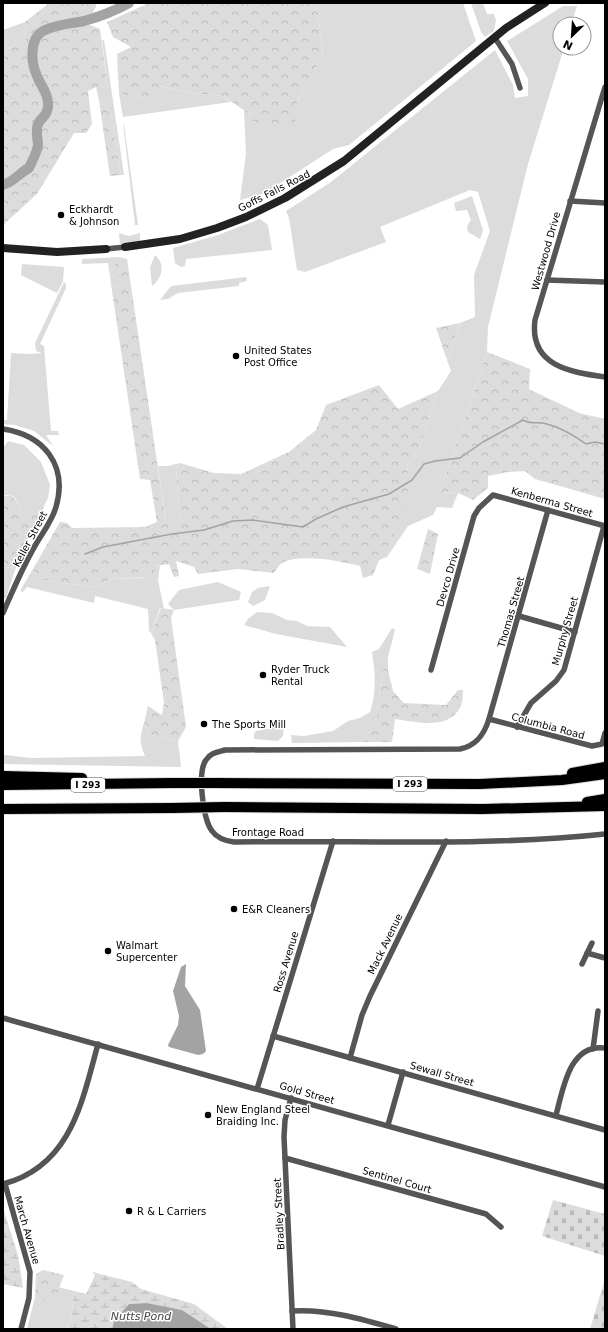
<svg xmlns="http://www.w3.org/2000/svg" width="608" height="1332" viewBox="0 0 608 1332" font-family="'DejaVu Sans',sans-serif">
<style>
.green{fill:#dcdcdc}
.forest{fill:url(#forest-crowns)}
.wetland{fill:url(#wetland-marsh)}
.cemetery{fill:url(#cemetery-stones)}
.water{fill:#a3a3a3}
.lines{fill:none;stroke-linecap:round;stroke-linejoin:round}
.stream{stroke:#a3a3a3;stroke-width:1.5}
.river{stroke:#a3a3a3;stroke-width:10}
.highway-casing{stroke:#dbdbdb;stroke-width:12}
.street{stroke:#555;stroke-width:5.5}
.secondary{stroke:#222;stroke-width:8}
.highway{stroke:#000;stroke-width:10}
.highway-bridge-casing{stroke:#dbdbdb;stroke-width:12;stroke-linecap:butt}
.highway-bridge{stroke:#000;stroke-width:10}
.poi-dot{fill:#000;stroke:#fff;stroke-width:1.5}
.labels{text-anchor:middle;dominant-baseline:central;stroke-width:3;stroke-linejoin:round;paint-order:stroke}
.shield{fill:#fff;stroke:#4c4c4c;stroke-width:1}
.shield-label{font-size:9px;font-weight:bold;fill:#000}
.street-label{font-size:10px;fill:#000;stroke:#fff}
.poi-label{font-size:10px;fill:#000;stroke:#fff;text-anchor:start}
.water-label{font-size:11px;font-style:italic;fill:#444;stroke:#fff}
</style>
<defs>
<pattern id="forest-crowns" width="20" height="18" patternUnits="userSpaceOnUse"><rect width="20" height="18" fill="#dcdcdc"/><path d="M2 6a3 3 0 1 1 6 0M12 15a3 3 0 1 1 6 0" fill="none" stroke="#bbb"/></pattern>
<pattern id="wetland-marsh" width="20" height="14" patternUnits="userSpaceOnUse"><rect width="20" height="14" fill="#dcdcdc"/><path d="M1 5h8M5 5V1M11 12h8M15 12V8" fill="none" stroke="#bbb"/></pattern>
<pattern id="cemetery-stones" width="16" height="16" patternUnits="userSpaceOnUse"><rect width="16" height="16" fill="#dcdcdc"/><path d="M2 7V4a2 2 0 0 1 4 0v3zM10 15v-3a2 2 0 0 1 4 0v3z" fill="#bbb"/></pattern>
</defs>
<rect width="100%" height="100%" fill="#fff"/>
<g class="green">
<polygon points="309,3 463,3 476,41 349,145 333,149 265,193 240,200 246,153 244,110 251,115 297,103 323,55 318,13"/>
<polygon points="471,3 483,3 487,14 494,14 496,20 494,31 485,37 481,32"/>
<polygon points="563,6 577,6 571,24 560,24 560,48 564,48 528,164 488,327 487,352 440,492 458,493 452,508 437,507 433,515 408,526 387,557 408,487 407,466 420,447 438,391 451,371 447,360 460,323 475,317 474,275 490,231 478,192 470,190 380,227 386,242 305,272 297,270 289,218 286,211 331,182 495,50 513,85 515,98 528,96 528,79 507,41"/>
<polygon points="25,22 26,40 3,51 3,30"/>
<polygon points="102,40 104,40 124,175 121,175 111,112 99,101 96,87 107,82"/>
<polygon points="159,86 190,93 223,96 231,102 123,117 119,94 146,98"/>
<polygon points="123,124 124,125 138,225 135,225"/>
<polygon points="472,196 483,230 480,239 468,232 467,226 471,220 467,210 456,211 454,203"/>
<polygon points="260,219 268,225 272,250 186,259 185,266 181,267 175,263 173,248 218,235"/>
<polygon points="119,233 129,236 140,233 140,242 120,244"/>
<path d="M 155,255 C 166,264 162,279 152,286 L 150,267 Z"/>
<polygon points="119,257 110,274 121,280 121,289 111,284 108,263 82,264 82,259"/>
<polygon points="22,264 64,267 63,281 57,293 21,275"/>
<polygon points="246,277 247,281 239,283 239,286 178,293 168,299 160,300 171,286"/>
<polygon points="64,282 66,284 66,288 40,344 44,346 51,431 58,431 59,435 46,435 53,446 34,431 15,425 3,424 3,420 7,420 11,353 31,354 42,353 36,351 35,343"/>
<polygon points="8,441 24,445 41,462 50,485 48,498 41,497 22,519 21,507 13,496 3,495 3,448"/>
<polygon points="180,463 176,468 180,523 166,522 158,466 168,466"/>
<polygon points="41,555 32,577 61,583 96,587 111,579 143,578 156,566 160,566 158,580 164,609 160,608 151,633 149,631 148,609 95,596 94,603 27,587 23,592 20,591"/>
<polygon points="19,558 6,598 3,598 3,567 12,568"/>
<polygon points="218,582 241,592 239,600 174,610 168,604 179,590"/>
<polygon points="270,586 265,600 253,606 248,602 252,592 258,588"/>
<polygon points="257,612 272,613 287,620 297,621 307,626 330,627 347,647 276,634 244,625 248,619"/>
<path d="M 392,628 L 395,630 L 388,657 L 388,670 L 383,667 L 376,718 L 364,742 L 292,743 L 291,735 L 304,736 L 333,731 L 348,721 L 360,718 L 370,712 C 377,692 375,672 372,652 L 379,649 Z"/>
<path d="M 144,723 L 151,735 L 178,741 L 181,767 L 3,764 L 3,755 L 7,755 L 30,758 L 145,756 C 140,743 139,738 144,723 Z"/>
<polygon points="281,726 284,727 283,736 278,741 254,739 254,734 256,731"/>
<polygon points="58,1287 74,1291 71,1320 67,1329 27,1329 35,1297 42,1300"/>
</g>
<g class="forest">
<polygon points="49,3 96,3 96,6 88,24 100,29 107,82 88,91 92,124 86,133 74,133 37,194 3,225 3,51 26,40 25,22"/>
<polygon points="149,3 309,3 318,13 323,55 297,103 299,119 281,128 255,128 251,115 223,96 190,93 160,86 146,98 119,94 117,54 131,47 113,37 107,22"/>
<polygon points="99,101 111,112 121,175 110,176"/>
<path d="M 119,257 L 127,259 L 166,522 L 180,522 L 176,468 L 180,463 L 214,473 L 241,474 L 289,452 L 316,430 L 326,405 L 379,385 L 398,409 L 438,391 L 420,447 L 407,466 L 409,487 L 387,557 L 379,560 L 373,575 L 363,578 L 360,566 C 341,561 300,553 282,563 C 279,565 276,570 274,573 L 238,569 L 198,574 L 194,567 L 176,561 L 179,576 L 174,577 L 169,564 L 156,566 L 152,577 L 111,579 L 96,587 L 61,583 L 31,577 L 41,555 L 60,522 L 67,523 L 72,528 L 145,527 L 157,522 L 150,480 L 140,479 L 111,284 L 121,289 L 121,280 L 110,274 Z"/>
<polygon points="460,323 447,360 436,328"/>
<polygon points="487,352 530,369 529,389 579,413 605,419 605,499 535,479 525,471 508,472 488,476 488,488 473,500 458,493 440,492"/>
<polygon points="3,496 12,496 21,507 22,518 41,497 48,498 19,558 12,568 3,567"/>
<polygon points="428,529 438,534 430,574 417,569"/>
<polygon points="161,608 174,610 171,618 186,727 178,741 151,735 144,723 148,706 162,715 164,703 155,640 151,633"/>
<path d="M 383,667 L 388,670 L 393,691 L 404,703 L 446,705 L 458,690 L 463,690 C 463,695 463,701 461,706 C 449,731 417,722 395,719 L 392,742 L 364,742 L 376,718 Z"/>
<polygon points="43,1270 64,1275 56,1296 42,1300 35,1297 36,1274"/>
</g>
<g class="wetland">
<polygon points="3,1208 18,1255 23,1288 3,1284"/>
<polygon points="92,1272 132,1282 141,1289 194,1304 228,1329 211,1329 182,1310 147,1303 129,1304 114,1321 112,1329 67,1329 71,1320 74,1291 86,1294 95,1275"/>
</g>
<g class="cemetery">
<polygon points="553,1200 605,1214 605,1256 542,1236"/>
<polygon points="605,1279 605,1329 590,1329"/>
</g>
<g class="water">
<polygon points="186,964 185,986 200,1010 206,1051 203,1054 198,1055 169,1047 168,1045 178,1025 179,1016 173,991 181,967"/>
<polygon points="147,1303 182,1310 211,1329 112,1329 114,1321 129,1304"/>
</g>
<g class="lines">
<path class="stream" d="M 85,554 L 103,547 L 172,534 L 204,530 L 233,521 L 253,520 L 303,527 L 316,519 L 343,507 L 389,494 L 412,480 L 424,464 L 435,461 L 460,458 L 483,442 L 523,420 C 531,425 538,421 547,424 C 561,428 575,436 586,444 L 595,442 L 605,444"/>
<path class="river" d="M 3,185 C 14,182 19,173 29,168 C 32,161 37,153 38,145 C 38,138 35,131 38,124 C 41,117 47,117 48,107 C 49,94 41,86 37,76 C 31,63 29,39 43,31 C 56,24 70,24 84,21 C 99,17 116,10 129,3"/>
<g class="highway-casing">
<g id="highway">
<polyline points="572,773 605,767"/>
<polyline points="3,776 82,778"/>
<polyline points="215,783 480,784 562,780 605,774"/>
<polyline points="3,785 172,783"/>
<polyline points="587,802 605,799"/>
<polyline points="224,807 483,809 605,806"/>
<polyline points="3,809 172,808"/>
</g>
</g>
<g class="street">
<polyline points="495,38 512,64 520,88"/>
<path d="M 605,87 L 535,320 C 529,366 570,372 605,377"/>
<polyline points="570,201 605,203"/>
<polyline points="106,249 125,247"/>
<polyline points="547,280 605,282"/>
<path d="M 3,429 C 44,435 68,465 56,507 C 52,521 43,532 36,544 C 23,566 13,590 3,613"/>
<path d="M 548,510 L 489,719 C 484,735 476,746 460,749 L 225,750 C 218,752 210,753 206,760 C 197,772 203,819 212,831 C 217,838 226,841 234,842 C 357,840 483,847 605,834"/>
<polyline points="519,616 575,632"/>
<polyline points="431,670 474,516 479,508 493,495 605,526"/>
<polyline points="489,719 592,746 602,744 605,733"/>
<polyline points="517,727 531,703 556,681 564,670 604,526"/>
<polyline points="587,953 605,958"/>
<polyline points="582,964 592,943"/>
<polyline points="3,1018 605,1187"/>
<polyline points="273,1036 605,1130"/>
<polyline points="593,1049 598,1011"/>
<polyline points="350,1058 362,1015 370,996 446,841"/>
<polyline points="257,1089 333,841"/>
<polyline points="291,1098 285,1120 284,1137 293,1329"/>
<path d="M 556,1115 C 563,1090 569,1043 605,1048"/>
<polyline points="388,1125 403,1072"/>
<polyline points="285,1158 486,1214 501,1227"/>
<path d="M 3,1184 C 71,1166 82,1102 98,1044"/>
<polyline points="5,1184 30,1272 29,1298 21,1329"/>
<path d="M 292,1311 C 328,1309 362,1319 396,1329"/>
</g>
<g class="secondary">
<polyline points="125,247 180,239 217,228 246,217 285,198 344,161 506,28 545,3"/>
<polyline points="3,248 57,252 106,249"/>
</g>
<use href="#highway" class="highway"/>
<g class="highway-bridge-casing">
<g id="highway-bridge">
<polyline points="172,783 215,783"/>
<polyline points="172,808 224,807"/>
</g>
</g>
<use href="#highway-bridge" class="highway-bridge"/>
</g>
<g class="poi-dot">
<circle cx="61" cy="215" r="4"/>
<circle cx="236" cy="356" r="4"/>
<circle cx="263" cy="675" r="4"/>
<circle cx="204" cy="724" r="4"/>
<circle cx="234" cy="909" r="4"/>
<circle cx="108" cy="951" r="4"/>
<circle cx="208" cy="1115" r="4"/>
<circle cx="129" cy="1211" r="4"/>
</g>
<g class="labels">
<g class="shield">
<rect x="393" y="777" width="34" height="14" rx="3"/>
<rect x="71" y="778" width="34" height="14" rx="3"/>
</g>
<g class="shield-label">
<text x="410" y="784">I 293</text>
<text x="88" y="785">I 293</text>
</g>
<g class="street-label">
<text transform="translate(274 191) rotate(-27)">Goffs Falls Road</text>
<text transform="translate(546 251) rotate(-74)">Westwood Drive</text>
<text transform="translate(552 502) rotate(16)">Kenberma Street</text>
<text transform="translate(30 539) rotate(-62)">Keller Street</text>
<text transform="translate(448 577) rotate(-74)">Devco Drive</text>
<text transform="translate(511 612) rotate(-74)">Thomas Street</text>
<text transform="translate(565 631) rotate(-74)">Murphy Street</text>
<text transform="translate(548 726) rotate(15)">Columbia Road</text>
<text x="268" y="832">Frontage Road</text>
<text transform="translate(385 944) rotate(-64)">Mack Avenue</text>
<text transform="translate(286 962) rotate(-73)">Ross Avenue</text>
<text transform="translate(442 1074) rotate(16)">Sewall Street</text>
<text transform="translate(307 1093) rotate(16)">Gold Street</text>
<text transform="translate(397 1180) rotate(16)">Sentinel Court</text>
<text transform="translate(279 1214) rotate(-93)">Bradley Street</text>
<text transform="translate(27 1230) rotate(74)">March Avenue</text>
</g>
<g class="poi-label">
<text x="69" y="209">Eckhardt<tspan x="69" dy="12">&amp; Johnson</tspan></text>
<text x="244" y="350">United States<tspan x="244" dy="12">Post Office</tspan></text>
<text x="271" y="669">Ryder Truck<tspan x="271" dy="12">Rental</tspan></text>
<text x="212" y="724">The Sports Mill</text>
<text x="242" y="909">E&amp;R Cleaners</text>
<text x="116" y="945">Walmart<tspan x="116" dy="12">Supercenter</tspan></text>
<text x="216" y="1109">New England Steel<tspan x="216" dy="12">Braiding Inc.</tspan></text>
<text x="137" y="1211">R &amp; L Carriers</text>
</g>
<g class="water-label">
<text x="141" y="1316">Nutts Pond</text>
</g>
</g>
<rect width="608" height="1332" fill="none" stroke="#000000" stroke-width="8"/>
<g transform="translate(572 36) rotate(205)"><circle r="19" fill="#ffffff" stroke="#999999"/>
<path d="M0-3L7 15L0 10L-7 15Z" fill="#000000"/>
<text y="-6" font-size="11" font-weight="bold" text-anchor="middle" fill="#000000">N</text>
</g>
</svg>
